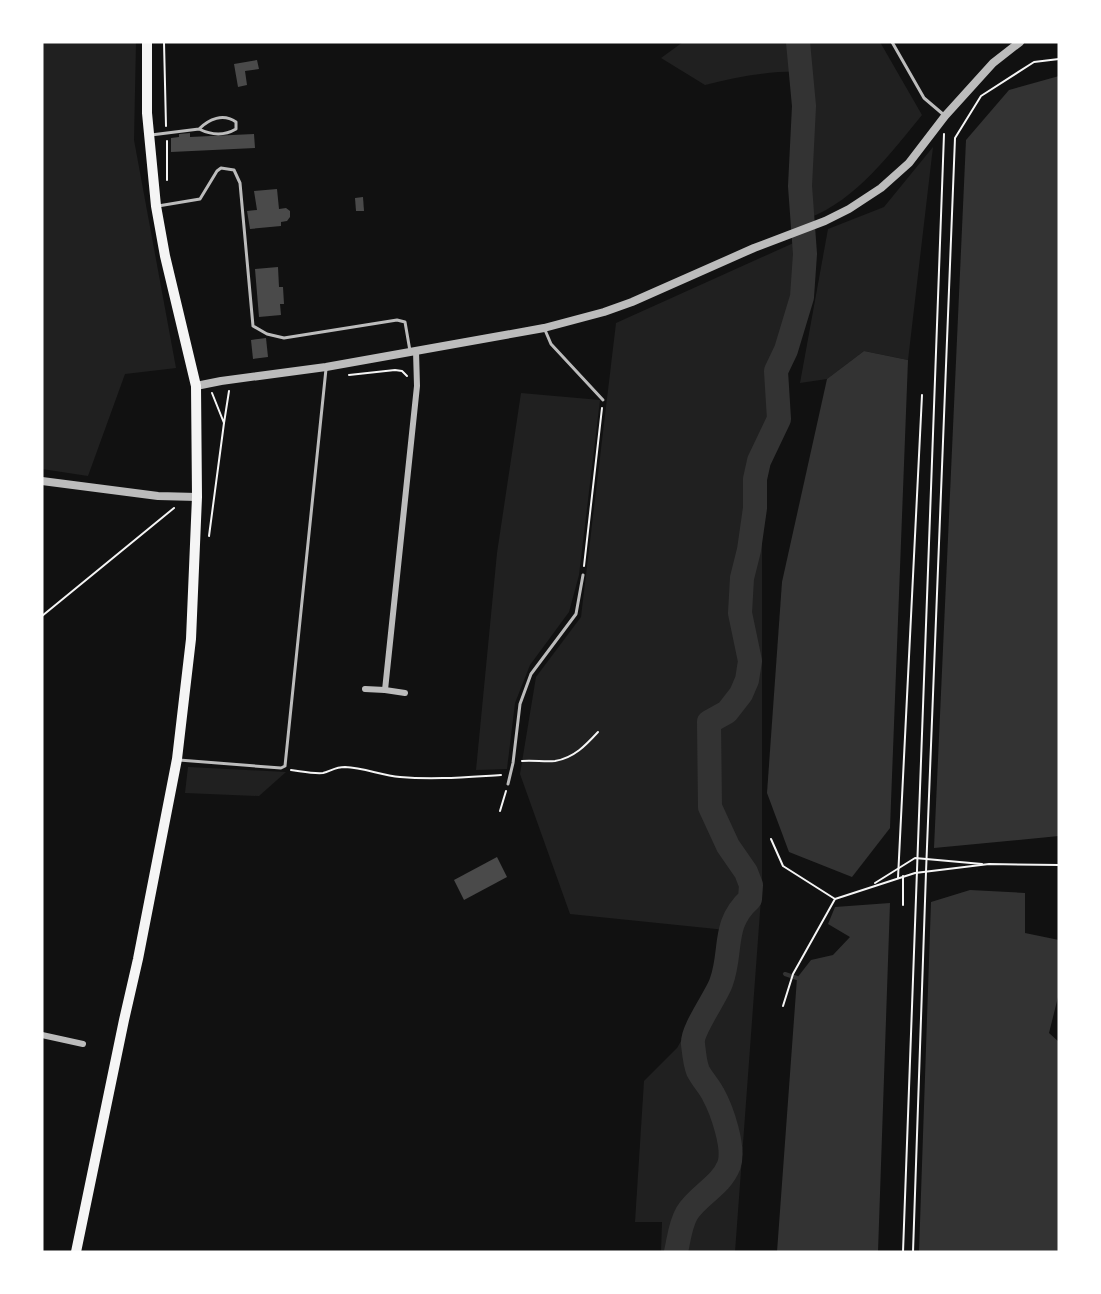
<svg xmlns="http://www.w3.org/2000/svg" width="1101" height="1294" viewBox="0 0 1101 1294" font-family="Arial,sans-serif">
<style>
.green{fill:#202020}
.water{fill:#333}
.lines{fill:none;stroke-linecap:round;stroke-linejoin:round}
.stream{stroke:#333;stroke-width:4}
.river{stroke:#333;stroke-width:24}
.building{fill:#4a4a4a}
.path{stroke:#f5f5f5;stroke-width:2}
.service{stroke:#bcbcbc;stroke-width:3}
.minor{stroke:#bcbcbc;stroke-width:6}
.tertiary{stroke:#bcbcbc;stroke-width:8}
.primary{stroke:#f5f5f5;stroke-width:10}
</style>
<rect width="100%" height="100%" fill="#111"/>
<g class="green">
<polygon points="42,42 136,42 134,140 176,368 125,374 88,476 42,469"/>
<path d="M 683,42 L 880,42 L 922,115 C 891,153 856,200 809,218 L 808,72 C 774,70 738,76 705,85 L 661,58 Z"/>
<polygon points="933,147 908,360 864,351 827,379 800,383 828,229 884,207"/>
<polygon points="798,241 796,303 772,371 774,418 751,476 744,556 762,530 762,885 735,1252 661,1252 662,1222 635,1222 644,1081 677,1048 717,979 726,930 570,914 520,774 536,677 581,617 616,323"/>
<polygon points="521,393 600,400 579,575 569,612 530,665 515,703 507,769 476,770 497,553"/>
<polygon points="188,767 189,767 286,772 259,796 185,793"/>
</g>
<g class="water">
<polygon points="1059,76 1059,836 934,848 966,140 1009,90"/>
<polygon points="864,351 908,360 890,828 852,877 789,852 767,793 782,582 827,379"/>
<polygon points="970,890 1025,893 1025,933 1059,940 1059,993 1049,1033 1059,1042 1059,1252 919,1252 931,902"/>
<polygon points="890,903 878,1252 777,1252 797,978 811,960 833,955 850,937 828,924 835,907"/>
</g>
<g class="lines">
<polyline class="stream" points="785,974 797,978"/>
<path class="river" d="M 676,1252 C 679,1239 680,1225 687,1213 C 698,1195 721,1186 729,1165 C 735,1148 722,1110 713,1094 C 709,1086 702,1079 698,1071 C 695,1064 694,1053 693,1044 C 691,1031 716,997 721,983 C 733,951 721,925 750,899 L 751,885 L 746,872 L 728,846 L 710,807 L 709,722 L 727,712 L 741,694 L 747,680 L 750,661 L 740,613 L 742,578 L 749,550 L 755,508 L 755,479 L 759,461 L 779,419 L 776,371 L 786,350 L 802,297 L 805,254 L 800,186 L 804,106 L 798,42"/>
</g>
<g class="building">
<polygon points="257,60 259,69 245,71 247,85 238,87 234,64"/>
<polygon points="190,133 190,137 254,134 255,148 171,152 171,138 179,137 179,134"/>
<polygon points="277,189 279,209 286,208 290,211 290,217 287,221 281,222 281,226 250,229 247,211 257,210 254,191"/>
<polygon points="363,197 364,211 356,211 355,198"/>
<polygon points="278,267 279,287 283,287 284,304 280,304 281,315 259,317 255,269"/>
<polygon points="266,338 268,357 253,359 251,340"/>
<polygon points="497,857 507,877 464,900 454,880"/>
</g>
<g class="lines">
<g class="path">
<polyline points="164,42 166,126"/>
<polyline points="167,180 167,141"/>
<polyline points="349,375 395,370 402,371 407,376"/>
<polyline points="212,393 224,423 229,391"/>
<polyline points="209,536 224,423"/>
<polyline points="584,566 602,408"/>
<polyline points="42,616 174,508"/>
<path d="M 522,761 C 533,760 545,762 555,761 C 574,758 586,745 598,732"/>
<path d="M 291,770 C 300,771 313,774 323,773 C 331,771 335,767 345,767 C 364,768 381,775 400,777 C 434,780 467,777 501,775"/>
<polyline points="500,811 506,791"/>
<polyline points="771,839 783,866 835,899 793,974 783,1006"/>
<polyline points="903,876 903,905"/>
<polyline points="898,878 922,395"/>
<polyline points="875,883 915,858 982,864"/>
<polyline points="835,899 915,873 989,864 1059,865"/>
<polyline points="903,1252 944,134"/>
<polyline points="913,1252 926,872 955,138 981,96 1034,62 1059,59"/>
</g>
<g class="service">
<polyline points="892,42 924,98 944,115"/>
<path d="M 151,135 L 199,129 C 209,119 223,113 236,122 L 236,129 C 224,136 211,135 199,129"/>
<polyline points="158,206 200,199 217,171 221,168 234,170 240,183 253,326 267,334 284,338 397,320 405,322 410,351"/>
<polyline points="545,330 551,344 603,400"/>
<polyline points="179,760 281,768 285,766 326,369"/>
<polyline points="508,784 513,763 520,704 531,674 576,614 583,575"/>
</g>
<g class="minor">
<polyline points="365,689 385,690"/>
<polyline points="405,693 385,690 417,386 416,351"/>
<polyline points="42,1035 83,1044"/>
</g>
<g class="tertiary">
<polyline points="196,386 221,381 326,367 544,328 604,312 632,302 754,248 825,221 849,209 881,188 909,163 945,116 993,63 1020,42"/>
<polyline points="42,481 158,496 197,497"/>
</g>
<polyline class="primary" points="76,1252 124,1020 138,959 177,759 191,639 197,497 196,386 165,256 156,206 147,113 147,42"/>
</g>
<rect width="1101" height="1294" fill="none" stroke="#ffffff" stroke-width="87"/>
</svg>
